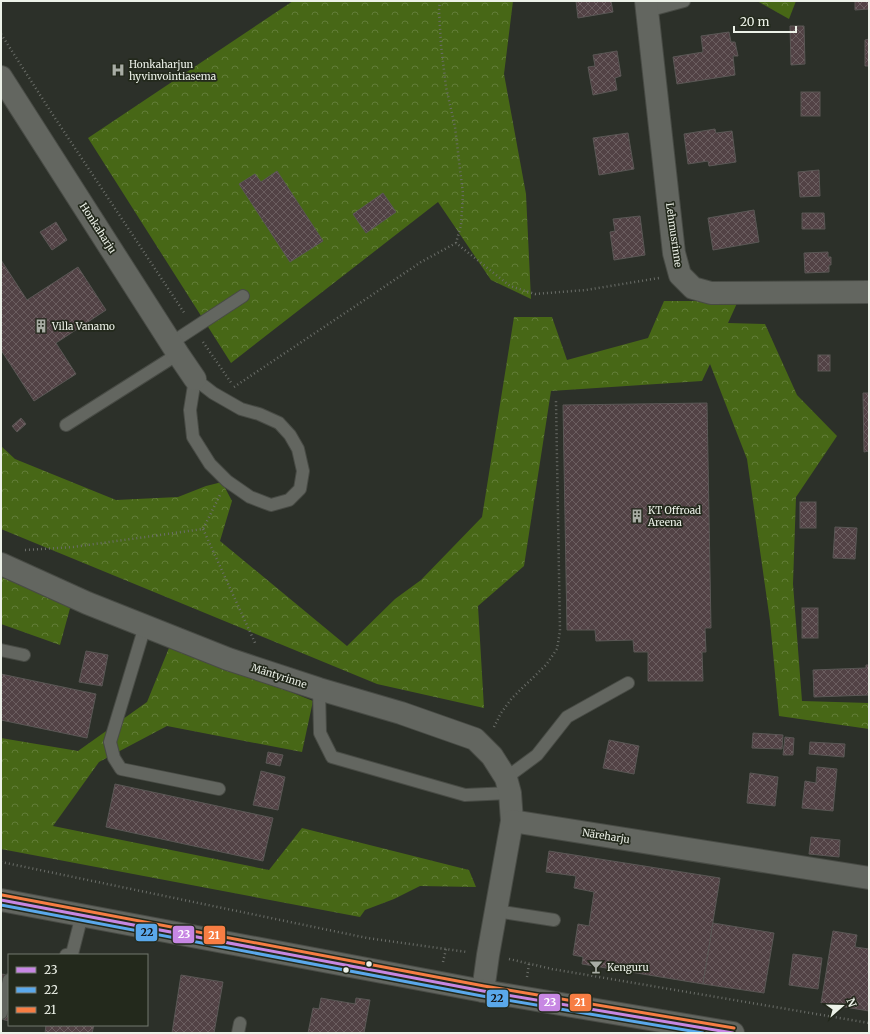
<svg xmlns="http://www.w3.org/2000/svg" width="870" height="1034" viewBox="0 0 870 1034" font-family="Merriweather,serif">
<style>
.forest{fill:url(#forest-crowns)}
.building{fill:url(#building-cross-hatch);stroke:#5a5755}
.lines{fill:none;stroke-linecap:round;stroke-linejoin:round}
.service-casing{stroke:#484b45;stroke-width:14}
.minor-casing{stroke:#484b45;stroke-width:24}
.tertiary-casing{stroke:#484b45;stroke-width:24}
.path{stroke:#6b6e69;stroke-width:2.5;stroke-dasharray:1 3;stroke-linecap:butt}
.service{stroke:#636660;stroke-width:12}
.minor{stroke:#636660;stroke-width:22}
.tertiary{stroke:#636660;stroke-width:22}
.bus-1-casing{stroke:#23291c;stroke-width:6}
.bus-2-casing{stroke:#23291c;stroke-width:6}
.bus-3-casing{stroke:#23291c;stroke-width:6}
.bus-1{stroke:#c787e3;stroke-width:3}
.bus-2{stroke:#5aa8eb;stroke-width:3}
.bus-3{stroke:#f77d43;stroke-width:3}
.bus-dot{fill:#ecf1e8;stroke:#23291c;stroke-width:1.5}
.labels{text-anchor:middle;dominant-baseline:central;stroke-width:3.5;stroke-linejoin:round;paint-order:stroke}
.poi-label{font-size:10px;fill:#ecf1e8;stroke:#23291c;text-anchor:start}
.street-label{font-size:10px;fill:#ecf1e8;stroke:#23291c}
.line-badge{stroke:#23291c;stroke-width:1.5}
.badge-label{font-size:11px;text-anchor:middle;font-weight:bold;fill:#fff}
.pale-badge-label{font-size:11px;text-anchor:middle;font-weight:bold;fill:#111}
</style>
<defs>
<pattern id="forest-crowns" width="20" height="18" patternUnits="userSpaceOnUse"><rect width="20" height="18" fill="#476716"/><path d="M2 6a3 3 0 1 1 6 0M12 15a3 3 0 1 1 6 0" fill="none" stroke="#627d38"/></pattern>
<pattern id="building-cross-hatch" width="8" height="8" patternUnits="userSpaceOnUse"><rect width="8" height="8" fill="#524245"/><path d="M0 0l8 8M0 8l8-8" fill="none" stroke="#6b5e60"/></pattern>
</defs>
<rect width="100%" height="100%" fill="#2c3029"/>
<g class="forest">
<polygon points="293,1 513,1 504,74 526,194 531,299 491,280 438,202 231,363 88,138"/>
<polygon points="757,1 796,1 789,19"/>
<polygon points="664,301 738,301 728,323 765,324 797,395 837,436 796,497 793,584 802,701 869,703 869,729 779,716 770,621 747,459 710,364 702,381 551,391 524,566 478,606 484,708 377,684 1,529 1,446 15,459 116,500 178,497 206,486 222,482 232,501 220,541 347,646 395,599 421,580 482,517 514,317 552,317 567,360 648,338"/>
<polygon points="1,571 72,601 60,645 1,624"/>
<polygon points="171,643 313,701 302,752 167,726 99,762 53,826 269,870 302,828 469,870 476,887 420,886 394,899 365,910 360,917 1,849 1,738 78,751 147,702"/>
</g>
<g class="building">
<polygon points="576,1 611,1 613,12 578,18"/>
<polygon points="855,1 869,1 869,9 855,10"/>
<polygon points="790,26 804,26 805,64 791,65"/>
<polygon points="729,32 731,42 735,42 738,56 733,56 735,75 677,84 673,57 703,52 701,36"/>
<polygon points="869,39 869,66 865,66 865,40"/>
<polygon points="617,51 621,76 615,78 617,90 593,95 588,67 595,66 593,55"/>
<rect x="801" y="92" width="19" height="24"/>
<polygon points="715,129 716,133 732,131 736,162 709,166 708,161 688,164 684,134"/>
<polygon points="628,133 634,169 599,175 593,138"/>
<polygon points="819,170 820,196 800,197 798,172"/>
<polygon points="277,171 323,241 290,262 239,184 255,174 261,182"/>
<polygon points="383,193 396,212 366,233 353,214"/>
<polygon points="754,210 759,242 713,250 708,218"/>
<polygon points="802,213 824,213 825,229 802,229"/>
<polygon points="640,216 645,255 614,260 610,232 615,231 613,219"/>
<polygon points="56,222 67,240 52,250 40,232"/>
<polygon points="828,252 828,257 831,257 831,265 829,265 829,272 805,273 804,253"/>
<polygon points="1,260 27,300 78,267 106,310 56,343 76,374 34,401 1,350"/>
<rect x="818" y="355" width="12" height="16"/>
<polygon points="863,393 869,393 869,451 864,452"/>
<polygon points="707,403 711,628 705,628 706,652 702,652 703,681 648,681 648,652 634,652 633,640 596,641 595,630 567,630 563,405"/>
<polygon points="21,418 26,424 17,432 12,426"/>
<rect x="800" y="502" width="16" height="26"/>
<polygon points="835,527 857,528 855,559 833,558"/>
<rect x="802" y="608" width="16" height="30"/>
<polygon points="86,651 108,655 102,686 79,682"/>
<polygon points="866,665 869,665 869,695 814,697 813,670 866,668"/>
<polygon points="1,674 96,694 87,738 1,720"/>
<polygon points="753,733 783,735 782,749 752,748"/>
<polygon points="785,737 794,738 793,755 783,755"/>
<polygon points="609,740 639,746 634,774 603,768"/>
<polygon points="810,742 845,744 844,757 809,754"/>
<polygon points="268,752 283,755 280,766 266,763"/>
<polygon points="817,767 837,769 833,811 802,808 805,781 816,783"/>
<polygon points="261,771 285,777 278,810 253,805"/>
<polygon points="750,773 778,777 775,806 747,803"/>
<polygon points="115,784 273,818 263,861 106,827"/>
<polygon points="811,837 840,840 839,857 809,854"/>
<polygon points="549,851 720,878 703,984 582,964 583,957 573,955 578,924 589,926 594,892 574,888 576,876 546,872"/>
<polygon points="713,923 774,933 764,993 703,984"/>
<polygon points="833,931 857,935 855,947 869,949 869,1011 821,1003"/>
<polygon points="793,954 822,958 818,989 789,985"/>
<polygon points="1,974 9,975 9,1021 1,1019"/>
<polygon points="181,975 223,982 214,1033 172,1033"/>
<polygon points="321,998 355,1004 356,998 370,1000 364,1033 308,1033 313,1008 319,1009"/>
<polygon points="46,1025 94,1025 92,1033 45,1033"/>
</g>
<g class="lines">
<g class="service-casing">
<g id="service">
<polyline points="647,11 684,1"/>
<polyline points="171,343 243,296"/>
<polygon points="195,379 213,393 241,409 259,414 279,423 290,435 298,449 303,471 300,489 289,500 271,505 250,497 227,481 210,464 193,437 190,410"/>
<polyline points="66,425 178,354"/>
<polyline points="145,626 110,742 114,758 121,769 219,789"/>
<polyline points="1,650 24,655"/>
<polyline points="319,689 320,733 332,757 465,795 510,793"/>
<polyline points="506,778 537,755 567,717 628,683"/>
<polyline points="496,911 554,920"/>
<polyline points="66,955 72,954 82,915"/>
<polyline points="1,1013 9,980"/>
<polyline points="238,1033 240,1023"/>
</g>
</g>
<g class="minor-casing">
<g id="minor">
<polyline points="646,1 674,253 680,275 693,288 711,293 869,292"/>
<polyline points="1,77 178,354 195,379"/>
<polyline points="1,564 87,603 228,659 319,689 401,713 475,739 492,756 506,778 510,793 512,821"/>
<polyline points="483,991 488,955 512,821 869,878"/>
</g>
</g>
<g class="tertiary-casing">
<polyline id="tertiary" points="1,900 483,991 733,1033"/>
</g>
<g class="path">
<polyline points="440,1 439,10 441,45 446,87 455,127 463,194 461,225 456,243"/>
<polyline points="1,34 51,112 185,314"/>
<polyline points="203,342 232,384"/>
<polyline points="234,387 369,297 421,262 456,243 510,286 535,294 586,290 659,278"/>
<polyline points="203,529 256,645"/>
<polyline points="25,550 73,547 203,529 220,495"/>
<polyline points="494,727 501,713 512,698 546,665 557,649 560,631 556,401"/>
<polyline points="1,862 367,938 467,952"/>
<polyline points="509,959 552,969 869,1023"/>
<polyline points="443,962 446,949"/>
<polyline points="527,977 529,964"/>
</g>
<use href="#service" class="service"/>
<use href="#minor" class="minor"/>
<use href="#tertiary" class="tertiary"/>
<g class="bus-1-casing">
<polyline id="bus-1" points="1,900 483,991 733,1033"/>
</g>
<g class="bus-2-casing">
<polyline id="bus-2" points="1,905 482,996 703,1033"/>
</g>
<g class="bus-3-casing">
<polyline id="bus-3" points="2,895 484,986 734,1028"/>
</g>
<use href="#bus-1" class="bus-1"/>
<use href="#bus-2" class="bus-2"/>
<use href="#bus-3" class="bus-3"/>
</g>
<defs>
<g id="hospital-bare" transform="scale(1.08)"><path d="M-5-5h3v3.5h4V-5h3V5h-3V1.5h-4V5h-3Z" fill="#a9ada5" stroke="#23291c" stroke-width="2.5" paint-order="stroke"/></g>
<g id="building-bare" transform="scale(1.08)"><path d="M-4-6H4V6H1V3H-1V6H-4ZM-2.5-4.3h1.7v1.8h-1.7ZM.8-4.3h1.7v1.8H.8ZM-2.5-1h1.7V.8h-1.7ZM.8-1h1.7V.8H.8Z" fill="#a9ada5" stroke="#23291c" stroke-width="2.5" paint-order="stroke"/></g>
<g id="bar-bare" transform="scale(1.08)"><path d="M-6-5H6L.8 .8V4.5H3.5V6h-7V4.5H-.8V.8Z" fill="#a9ada5" stroke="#23291c" stroke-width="2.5" paint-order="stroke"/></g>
</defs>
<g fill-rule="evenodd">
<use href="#hospital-bare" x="118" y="70"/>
<use href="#building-bare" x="41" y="326"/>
<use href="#building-bare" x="637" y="516"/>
<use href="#bar-bare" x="596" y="967"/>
</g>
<g class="bus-dot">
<circle cx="369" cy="964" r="3.5"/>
<circle cx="346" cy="970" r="3.5"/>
</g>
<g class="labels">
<g class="poi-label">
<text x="129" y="64">Honkaharjun<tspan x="129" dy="12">hyvinvointiasema</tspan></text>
<text x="52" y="326">Villa Vanamo</text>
<text x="648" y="510">KT Offroad<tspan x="648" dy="12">Areena</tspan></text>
<text x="607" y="967">Kenguru</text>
</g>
<g class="street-label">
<text transform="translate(98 228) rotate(57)">Honkaharju</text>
<text transform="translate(674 235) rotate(82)">Lehmusrinne</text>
<text transform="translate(279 676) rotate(18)">Mäntyrinne</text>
<text transform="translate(606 836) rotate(9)">Näreharju</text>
</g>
</g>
<g class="line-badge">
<rect x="135" y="923" width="23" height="19" rx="4" fill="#5aa8eb"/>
<rect x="172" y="925" width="23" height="19" rx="4" fill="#c787e3"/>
<rect x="203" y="925" width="23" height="20" rx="4" fill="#f77d43"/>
<rect x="486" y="989" width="23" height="19" rx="4" fill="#5aa8eb"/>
<rect x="569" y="993" width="23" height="19" rx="4" fill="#f77d43"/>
<rect x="538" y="993" width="23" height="19" rx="4" fill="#c787e3"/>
</g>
<g class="badge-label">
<text x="184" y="938">23</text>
<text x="214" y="939">21</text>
<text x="580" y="1006">21</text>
<text x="550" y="1006">23</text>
</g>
<g class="pale-badge-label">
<text x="147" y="936">22</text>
<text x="497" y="1002">22</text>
</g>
<rect width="870" height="1034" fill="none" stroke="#ecf1e8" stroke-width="4"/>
<rect x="8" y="954" width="140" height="72" fill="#23291c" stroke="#73796e"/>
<rect x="16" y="967" width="20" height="6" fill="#c787e3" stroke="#73796e"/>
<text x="44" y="974" font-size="12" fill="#ecf1e8">23</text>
<rect x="16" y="987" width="20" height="6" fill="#5aa8eb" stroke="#73796e"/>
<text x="44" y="994" font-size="12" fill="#ecf1e8">22</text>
<rect x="16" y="1007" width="20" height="6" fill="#f77d43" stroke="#73796e"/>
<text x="44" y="1014" font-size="12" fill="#ecf1e8">21</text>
<g transform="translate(842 1006) rotate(70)" stroke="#23291c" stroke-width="3" paint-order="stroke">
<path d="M0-3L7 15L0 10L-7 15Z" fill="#ecf1e8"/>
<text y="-6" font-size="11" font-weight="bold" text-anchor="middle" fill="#ecf1e8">N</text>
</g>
<path d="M734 26v6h62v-6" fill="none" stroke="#ecf1e8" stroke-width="2"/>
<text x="740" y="26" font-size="12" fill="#ecf1e8" stroke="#23291c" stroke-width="3" paint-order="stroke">20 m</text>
</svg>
